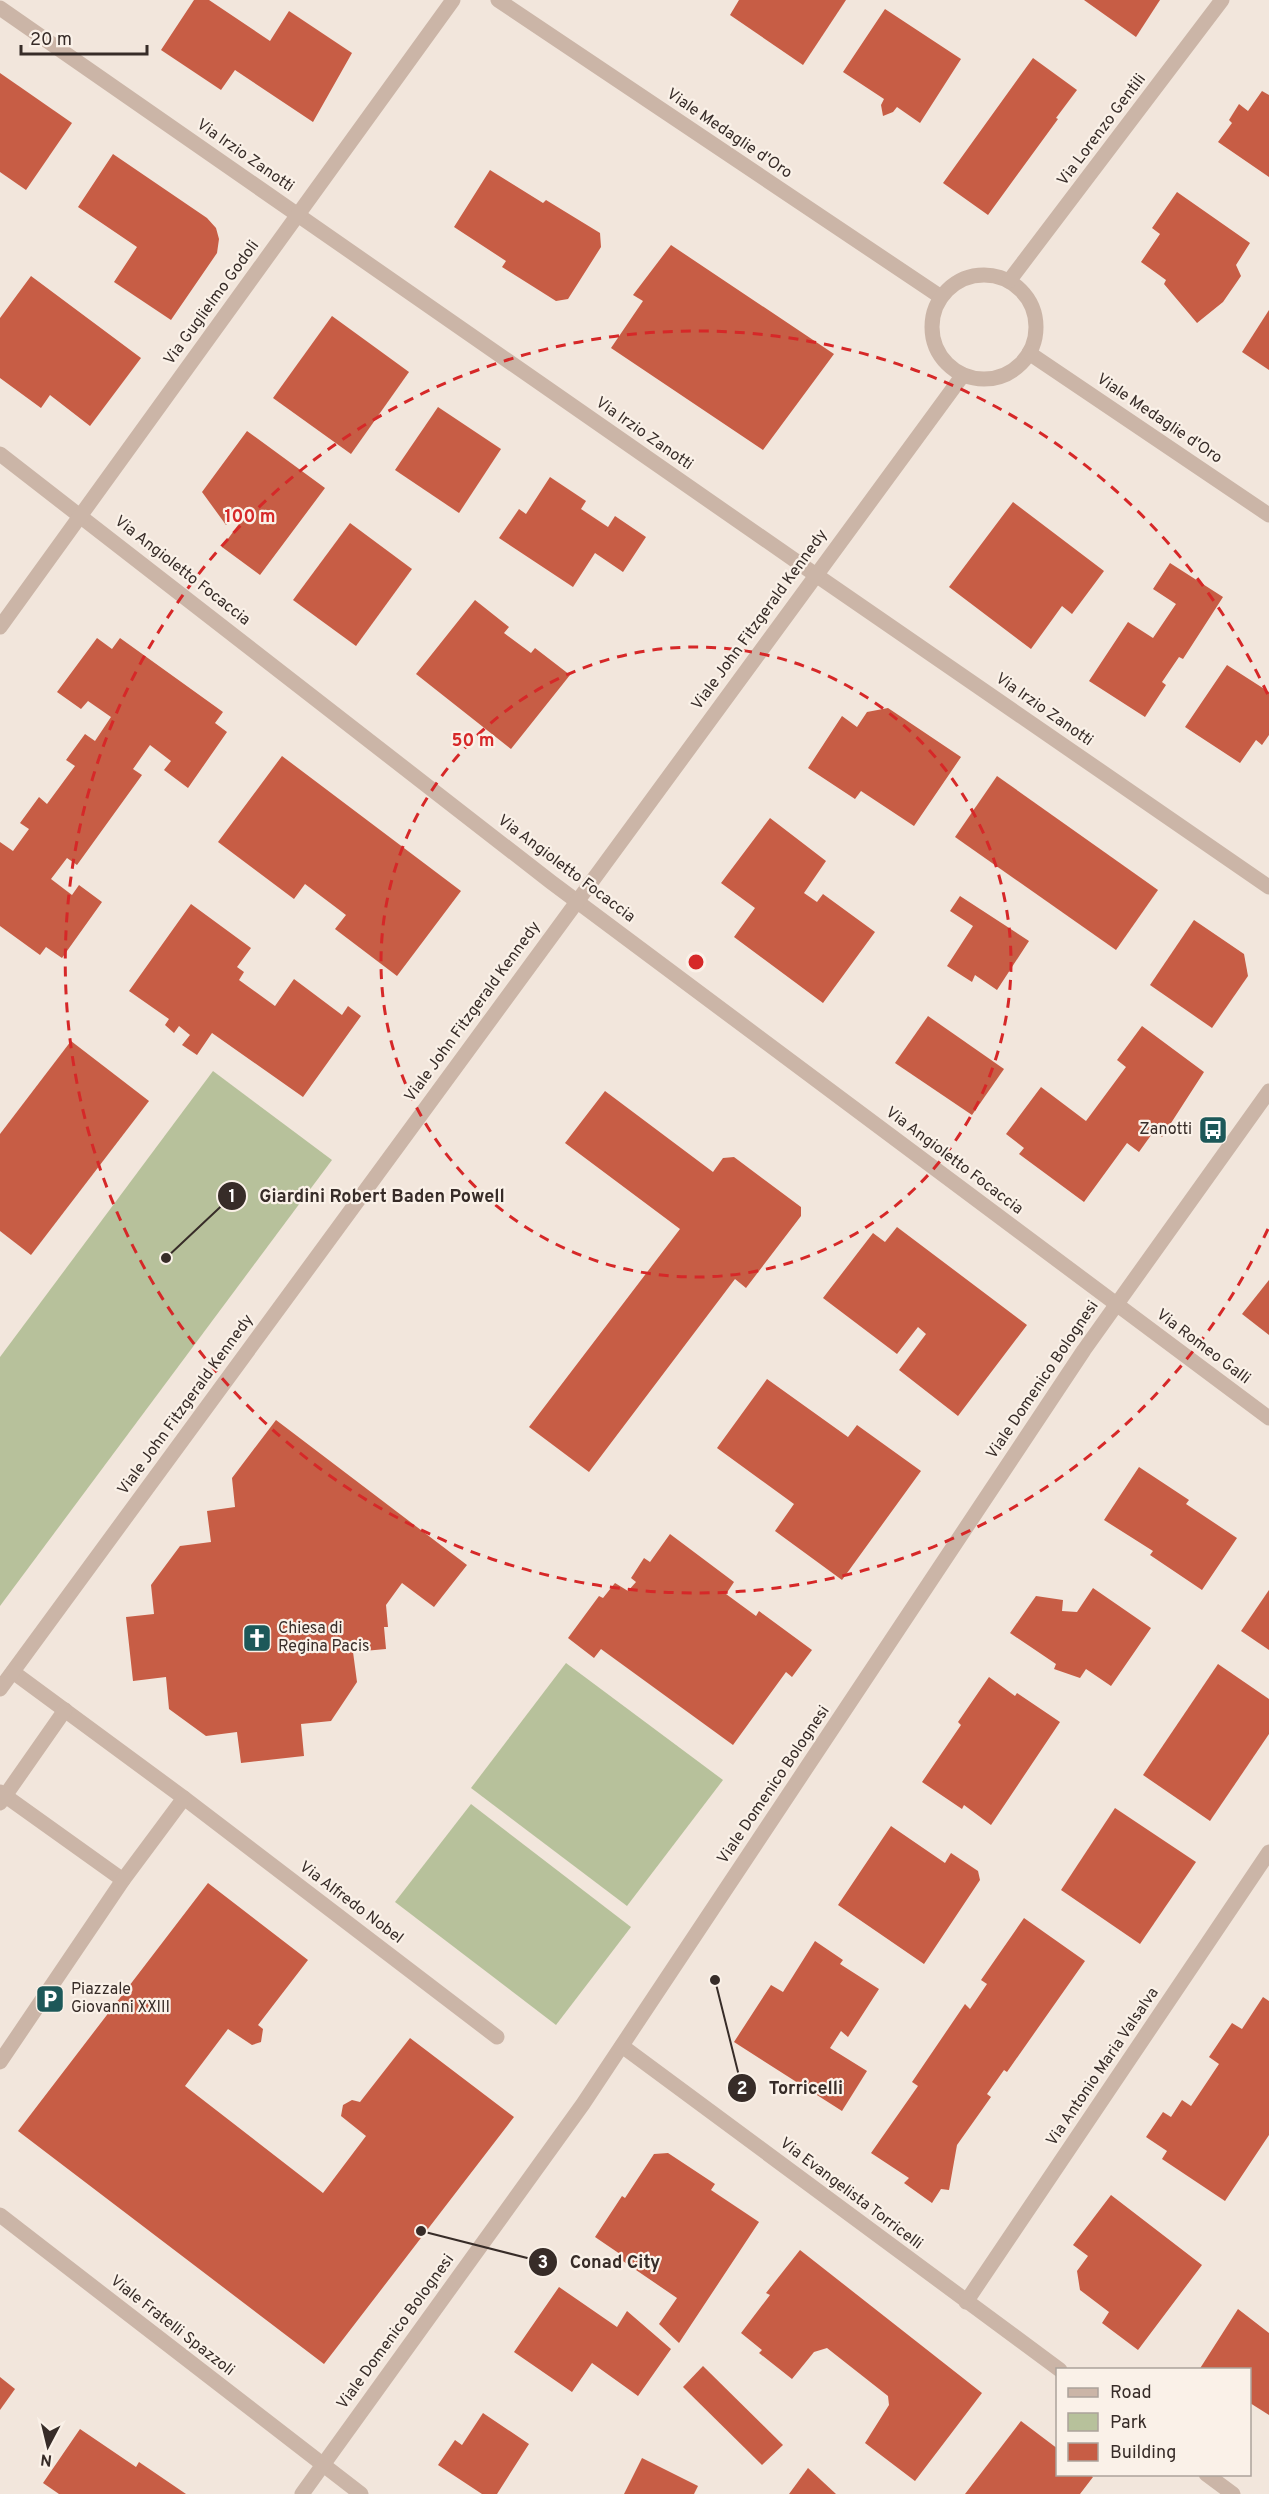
<svg xmlns="http://www.w3.org/2000/svg" width="1269" height="2494" viewBox="0 0 1269 2494" font-family="Overpass,sans-serif">
<style>
.green{fill:#b7c19b}
.building{fill:#c75d45}
.lines{fill:none;stroke-linecap:round;stroke-linejoin:round}
.minor{stroke:#cbb5a7;stroke-width:15}
.ring{fill:none;stroke:#d62828;stroke-width:3;stroke-dasharray:10 8}
.labels{text-anchor:middle;dominant-baseline:central;stroke-width:4.5;stroke-linejoin:round;paint-order:stroke}
.street-label{font-size:16px;fill:#372c28;stroke:#faf1e8}
.poi-label{font-size:16px;fill:#372c28;stroke:#faf1e8;text-anchor:start}
.centre{fill:#d62828;stroke:#faf1e8;stroke-width:3}
.ring-label{font-size:18px;text-anchor:middle;font-weight:bold;fill:#d62828;stroke:#faf1e8;stroke-width:4.5;stroke-linejoin:round;paint-order:stroke}
.leader{fill:none;stroke:#372c28;stroke-width:2}
.callout-dot{fill:#372c28;stroke:#faf1e8;stroke-width:2}
.mark-label{font-size:18px;text-anchor:middle;font-weight:bold;fill:#fff}
.callout-label{font-size:18px;text-anchor:middle;font-weight:bold;fill:#372c28;stroke:#faf1e8;stroke-width:4.5;stroke-linejoin:round;paint-order:stroke}
</style>
<rect width="100%" height="100%" fill="#f2e6dc"/>
<g class="green">
<polygon points="213,1071 332,1160 0,1606 0,1357"/>
<polygon points="566,1663 723,1780 627,1906 471,1788"/>
<polygon points="471,1804 631,1927 556,2025 395,1902"/>
</g>
<g class="building">
<polygon points="194,0 209,0 270,41 289,11 352,53 313,122 235,70 221,90 161,50"/>
<polygon points="739,0 846,0 803,65 730,15"/>
<polygon points="1084,0 1160,0 1136,37"/>
<polygon points="885,9 961,59 920,123 897,107 893,112 883,116 881,105 884,99 843,72"/>
<polygon points="1033,58 1077,90 1056,118 1058,119 988,215 943,183"/>
<polygon points="0,73 72,123 26,190 0,172"/>
<polygon points="1262,91 1269,95 1269,177 1218,142 1232,123 1229,120 1239,104 1248,111"/>
<polygon points="113,154 207,218 216,228 219,239 217,253 171,320 114,282 137,247 78,207"/>
<polygon points="490,170 543,203 546,200 600,233 601,247 568,299 556,301 502,267 506,261 454,227"/>
<polygon points="1177,192 1250,243 1236,265 1241,276 1223,302 1197,323 1164,284 1166,280 1141,262 1160,234 1152,228"/>
<polygon points="671,245 834,354 763,450 611,348 643,301 633,295"/>
<polygon points="31,276 141,358 90,426 50,395 41,408 0,378 0,318"/>
<polygon points="1269,310 1269,370 1242,352"/>
<polygon points="332,316 409,372 351,454 273,398"/>
<polygon points="438,407 501,449 459,513 395,470"/>
<polygon points="247,431 325,488 260,575 222,547 241,521 233,516 226,525 202,492"/>
<polygon points="550,477 586,501 581,509 608,527 615,516 646,537 623,572 595,553 573,587 499,538 519,509 526,514"/>
<polygon points="1013,502 1104,571 1072,614 1062,606 1031,649 949,587"/>
<polygon points="350,523 412,569 356,646 293,600"/>
<polygon points="1170,563 1223,597 1183,659 1179,657 1162,682 1166,685 1145,717 1089,681 1128,622 1153,638 1176,604 1153,589"/>
<polygon points="475,600 509,627 504,633 531,653 535,648 570,675 511,749 416,674"/>
<polygon points="97,638 112,649 120,638 223,712 215,723 227,732 188,788 164,770 171,761 150,745 133,769 142,775 77,865 67,858 51,879 72,895 79,885 102,902 62,958 46,947 40,955 0,926 0,842 13,851 29,829 20,823 39,797 47,804 75,766 66,760 85,734 95,741 111,717 88,701 81,709 57,692"/>
<polygon points="1227,665 1269,692 1269,735 1262,745 1256,740 1240,763 1185,727"/>
<polygon points="888,708 961,757 914,826 861,791 855,799 808,768 842,716 857,727 867,712"/>
<polygon points="282,756 461,891 397,976 335,929 346,915 305,884 294,899 218,842"/>
<polygon points="997,776 1158,890 1116,950 955,837"/>
<polygon points="770,818 826,861 804,893 817,902 823,894 875,932 823,1003 734,937 755,908 721,883"/>
<polygon points="960,896 1029,941 997,990 975,975 972,982 947,966 973,926 950,911"/>
<polygon points="191,904 251,948 237,967 244,972 239,980 275,1006 294,979 342,1015 348,1006 361,1016 303,1097 212,1033 197,1055 182,1045 190,1035 179,1026 174,1033 165,1025 169,1019 129,991"/>
<polygon points="1194,920 1244,954 1248,976 1212,1028 1150,985"/>
<polygon points="928,1016 1004,1069 972,1115 895,1063"/>
<polygon points="1142,1026 1204,1072 1162,1137 1154,1131 1139,1152 1127,1143 1084,1202 1019,1154 1024,1148 1006,1134 1041,1087 1086,1121 1126,1067 1117,1060"/>
<polygon points="71,1041 149,1101 31,1255 0,1231 0,1134"/>
<polygon points="605,1091 713,1172 723,1158 734,1157 801,1207 801,1216 746,1288 735,1279 589,1472 529,1427 680,1229 565,1143"/>
<polygon points="897,1227 1027,1325 958,1416 899,1370 926,1334 918,1327 897,1354 823,1298 873,1233 885,1242"/>
<polygon points="1269,1280 1269,1335 1242,1314"/>
<polygon points="767,1379 848,1437 857,1425 921,1471 842,1580 775,1531 794,1504 717,1448"/>
<polygon points="276,1420 467,1565 434,1607 402,1583 386,1605 388,1627 384,1627 386,1649 353,1652 357,1682 331,1721 301,1724 304,1756 241,1763 237,1732 206,1736 169,1709 166,1677 133,1681 126,1617 154,1614 151,1585 180,1546 211,1542 207,1511 235,1507 232,1478"/>
<polygon points="1139,1467 1189,1500 1186,1504 1237,1538 1202,1590 1150,1555 1153,1551 1104,1520"/>
<polygon points="670,1534 734,1582 726,1594 756,1616 759,1611 812,1650 792,1677 786,1672 733,1745 601,1649 594,1658 568,1638 599,1596 603,1598 615,1583 628,1591 636,1582 631,1578 644,1558 650,1562"/>
<polygon points="1093,1588 1151,1628 1111,1686 1086,1669 1080,1678 1054,1669 1056,1664 1010,1633 1036,1596 1063,1600 1062,1611 1077,1612"/>
<polygon points="1269,1590 1269,1650 1241,1631"/>
<polygon points="1218,1664 1269,1699 1269,1734 1210,1821 1143,1775"/>
<polygon points="989,1677 1015,1696 1017,1693 1060,1722 991,1825 964,1805 962,1809 922,1782 961,1725 958,1722"/>
<polygon points="1115,1808 1196,1862 1140,1944 1061,1890"/>
<polygon points="891,1826 945,1863 951,1853 978,1871 980,1880 924,1964 838,1905"/>
<polygon points="208,1883 308,1960 258,2025 263,2029 261,2042 252,2045 228,2029 185,2086 323,2193 366,2136 341,2116 343,2105 352,2100 360,2102 410,2038 514,2117 324,2364 18,2131"/>
<polygon points="1024,1918 1085,1961 1007,2072 1004,2070 987,2094 991,2097 957,2145 949,2190 941,2189 932,2203 904,2183 909,2178 871,2153 918,2086 912,2082 965,2004 970,2009 987,1984 981,1980"/>
<polygon points="815,1941 843,1960 840,1964 879,1989 848,2037 841,2031 830,2048 867,2071 842,2111 734,2042 771,1985 783,1992"/>
<polygon points="1263,1997 1269,2001 1269,2135 1225,2201 1162,2159 1167,2151 1146,2137 1163,2112 1171,2117 1182,2100 1191,2106 1219,2064 1209,2057 1232,2023 1242,2029"/>
<polygon points="668,2153 715,2184 711,2190 759,2222 679,2343 659,2324 677,2298 617,2257 620,2254 595,2237 622,2196 625,2198 654,2154"/>
<polygon points="1111,2195 1202,2265 1138,2350 1102,2323 1109,2312 1080,2290 1077,2271 1088,2256 1073,2245"/>
<polygon points="800,2250 982,2393 915,2481 865,2443 889,2405 888,2396 827,2348 814,2352 792,2379 759,2353 762,2350 741,2333 770,2295 766,2293"/>
<polygon points="559,2287 617,2327 627,2311 671,2349 638,2396 592,2363 572,2392 514,2352"/>
<polygon points="1238,2309 1269,2333 1269,2415 1250,2403 1250,2370 1199,2370"/>
<polygon points="703,2366 783,2445 762,2465 683,2387"/>
<polygon points="0,2377 15,2389 0,2410"/>
<polygon points="483,2413 529,2444 497,2494 482,2494 438,2465 455,2440 462,2445"/>
<polygon points="1021,2421 1058,2449 1058,2475 1090,2475 1093,2477 1080,2494 965,2494"/>
<polygon points="80,2429 136,2467 139,2462 186,2494 59,2494 43,2483"/>
<polygon points="642,2458 698,2486 694,2494 624,2494"/>
<polygon points="808,2468 836,2494 789,2494"/>
</g>
<g class="lines">
<g class="minor">
<polyline points="498,0 941,297"/>
<polyline points="0,8 816,575 1269,887"/>
<circle cx="984" cy="327" r="52"/>
<polyline points="1009,281 1222,0"/>
<polyline points="1029,353 1269,515"/>
<polyline points="0,454 551,882 1269,1418"/>
<polyline points="0,627 453,0"/>
<polyline points="13,1672 184,1798 497,2037"/>
<polyline points="0,1689 963,375"/>
<polyline points="0,1792 123,1880"/>
<polyline points="0,1803 65,1710"/>
<polyline points="622,2046 1060,2370"/>
<polyline points="0,2062 123,1880 184,1798"/>
<polyline points="0,2215 361,2494"/>
<polyline points="966,2302 1269,1852"/>
<polyline points="1206,2474 1233,2494"/>
<polyline points="302,2494 583,2104 1084,1350 1269,1091"/>
</g>
</g>
<g class="ring">
<circle cx="696" cy="962" r="315"/>
<path d="M1268 1229A631 631 0 1 1 1268 695"/>
</g>
<defs>
<g id="bus-square" transform="scale(1.5)"><rect x="-9" y="-9" width="18" height="18" rx="4" fill="#1d5859" stroke="#faf1e8"/><path d="M-5-6H5V4H4V6H2V4H-2V6H-4V4H-5ZM-3.5-4V0h7V-4ZM-3.5 1.2v1.5H-2V1.2ZM2 1.2v1.5H3.5V1.2Z" fill="#fff"/></g>
<g id="church-square" transform="scale(1.5)"><rect x="-9" y="-9" width="18" height="18" rx="4" fill="#1d5859" stroke="#faf1e8"/><path d="M-1.2-6h2.4v3.5h3.3v2.4h-3.3V6h-2.4V-.1h-3.3v-2.4h3.3Z" fill="#fff"/></g>
<g id="parking-square" transform="scale(1.5)"><rect x="-9" y="-9" width="18" height="18" rx="4" fill="#1d5859" stroke="#faf1e8"/><path d="M-3.5-5.5H1a3.5 3.5 0 0 1 0 7H-1V5.5H-3.5ZM-1-3.4V-.6H.8a1.4 1.4 0 0 0 0-2.8Z" fill="#fff"/></g>
</defs>
<g fill-rule="evenodd">
<use href="#bus-square" x="1213" y="1130"/>
<use href="#church-square" x="257" y="1638"/>
<use href="#parking-square" x="50" y="1999"/>
</g>
<g class="labels">
<g class="street-label">
<text transform="translate(1102 130) rotate(-53)">Via Lorenzo Gentili</text>
<text transform="translate(729 134) rotate(34)">Viale Medaglie d'Oro</text>
<text transform="translate(245 156) rotate(35)">Via Irzio Zanotti</text>
<text transform="translate(212 303) rotate(-54)">Via Guglielmo Godoli</text>
<text transform="translate(1159 419) rotate(34)">Viale Medaglie d'Oro</text>
<text transform="translate(644 434) rotate(35)">Via Irzio Zanotti</text>
<text transform="translate(182 571) rotate(38)">Via Angioletto Focaccia</text>
<text transform="translate(760 620) rotate(-54)">Viale John Fitzgerald Kennedy</text>
<text transform="translate(1044 710) rotate(35)">Via Irzio Zanotti</text>
<text transform="translate(566 869) rotate(37)">Via Angioletto Focaccia</text>
<text transform="translate(473 1012) rotate(-54)">Viale John Fitzgerald Kennedy</text>
<text transform="translate(954 1161) rotate(37)">Via Angioletto Focaccia</text>
<text transform="translate(1203 1347) rotate(37)">Via Romeo Galli</text>
<text transform="translate(1043 1380) rotate(-56)">Viale Domenico Bolognesi</text>
<text transform="translate(186 1405) rotate(-54)">Viale John Fitzgerald Kennedy</text>
<text transform="translate(774 1785) rotate(-56)">Viale Domenico Bolognesi</text>
<text transform="translate(351 1903) rotate(37)">Via Alfredo Nobel</text>
<text transform="translate(1103 2067) rotate(-56)">Via Antonio Maria Valsalva</text>
<text transform="translate(851 2194) rotate(37)">Via Evangelista Torricelli</text>
<text transform="translate(172 2326) rotate(38)">Viale Fratelli Spazzoli</text>
<text transform="translate(396 2332) rotate(-54)">Viale Domenico Bolognesi</text>
</g>
<g class="poi-label">
<text x="1192" y="1130" text-anchor="end">Zanotti</text>
<text x="278" y="1629">Chiesa di<tspan x="278" dy="18">Regina Pacis</tspan></text>
<text x="71" y="1990">Piazzale<tspan x="71" dy="18">Giovanni XXIII</tspan></text>
</g>
</g>
<circle cx="696" cy="962" r="9" class="centre"/>
<g class="ring-label">
<text x="250" y="522">100 m</text>
<text x="473" y="746">50 m</text>
</g>
<path class="leader" d="M166 1258L232 1196M715 1980L742 2088M421 2231L543 2262"/>
<g class="callout-dot">
<circle cx="166" cy="1258" r="6"/>
<circle cx="715" cy="1980" r="6"/>
<circle cx="421" cy="2231" r="6"/>
<circle cx="232" cy="1196" r="15"/>
<circle cx="742" cy="2088" r="15"/>
<circle cx="543" cy="2262" r="15"/>
</g>
<g class="mark-label">
<text x="232" y="1202">1</text>
<text x="742" y="2094">2</text>
<text x="543" y="2268">3</text>
</g>
<g class="callout-label">
<text x="382" y="1202">Giardini Robert Baden Powell</text>
<text x="806" y="2094">Torricelli</text>
<text x="615" y="2268">Conad City</text>
</g>
<rect x="1056" y="2368" width="195" height="108" fill="#faf1e8" stroke="#aca29b" stroke-width="1.5"/>
<rect x="1068" y="2388" width="30" height="9" fill="#cbb5a7" stroke="#aca29b" stroke-width="1.5"/>
<text x="1110" y="2398" font-size="18" fill="#372c28">Road</text>
<rect x="1068" y="2413" width="30" height="18" fill="#b7c19b" stroke="#aca29b" stroke-width="1.5"/>
<text x="1110" y="2428" font-size="18" fill="#372c28">Park</text>
<rect x="1068" y="2443" width="30" height="18" fill="#c75d45" stroke="#aca29b" stroke-width="1.5"/>
<text x="1110" y="2458" font-size="18" fill="#372c28">Building</text>
<g transform="translate(48 2446) rotate(187)" stroke="#faf1e8" stroke-width="4.5" paint-order="stroke">
<path d="M0-4.5L10 22L0 15L-10 22Z" fill="#372c28"/>
<text y="-9" font-size="16" font-weight="bold" text-anchor="middle" fill="#372c28">N</text>
</g>
<path d="M21 45v9h126v-9" fill="none" stroke="#372c28" stroke-width="3"/>
<text x="30" y="45" font-size="18" fill="#372c28" stroke="#faf1e8" stroke-width="4.5" paint-order="stroke">20 m</text>
</svg>
